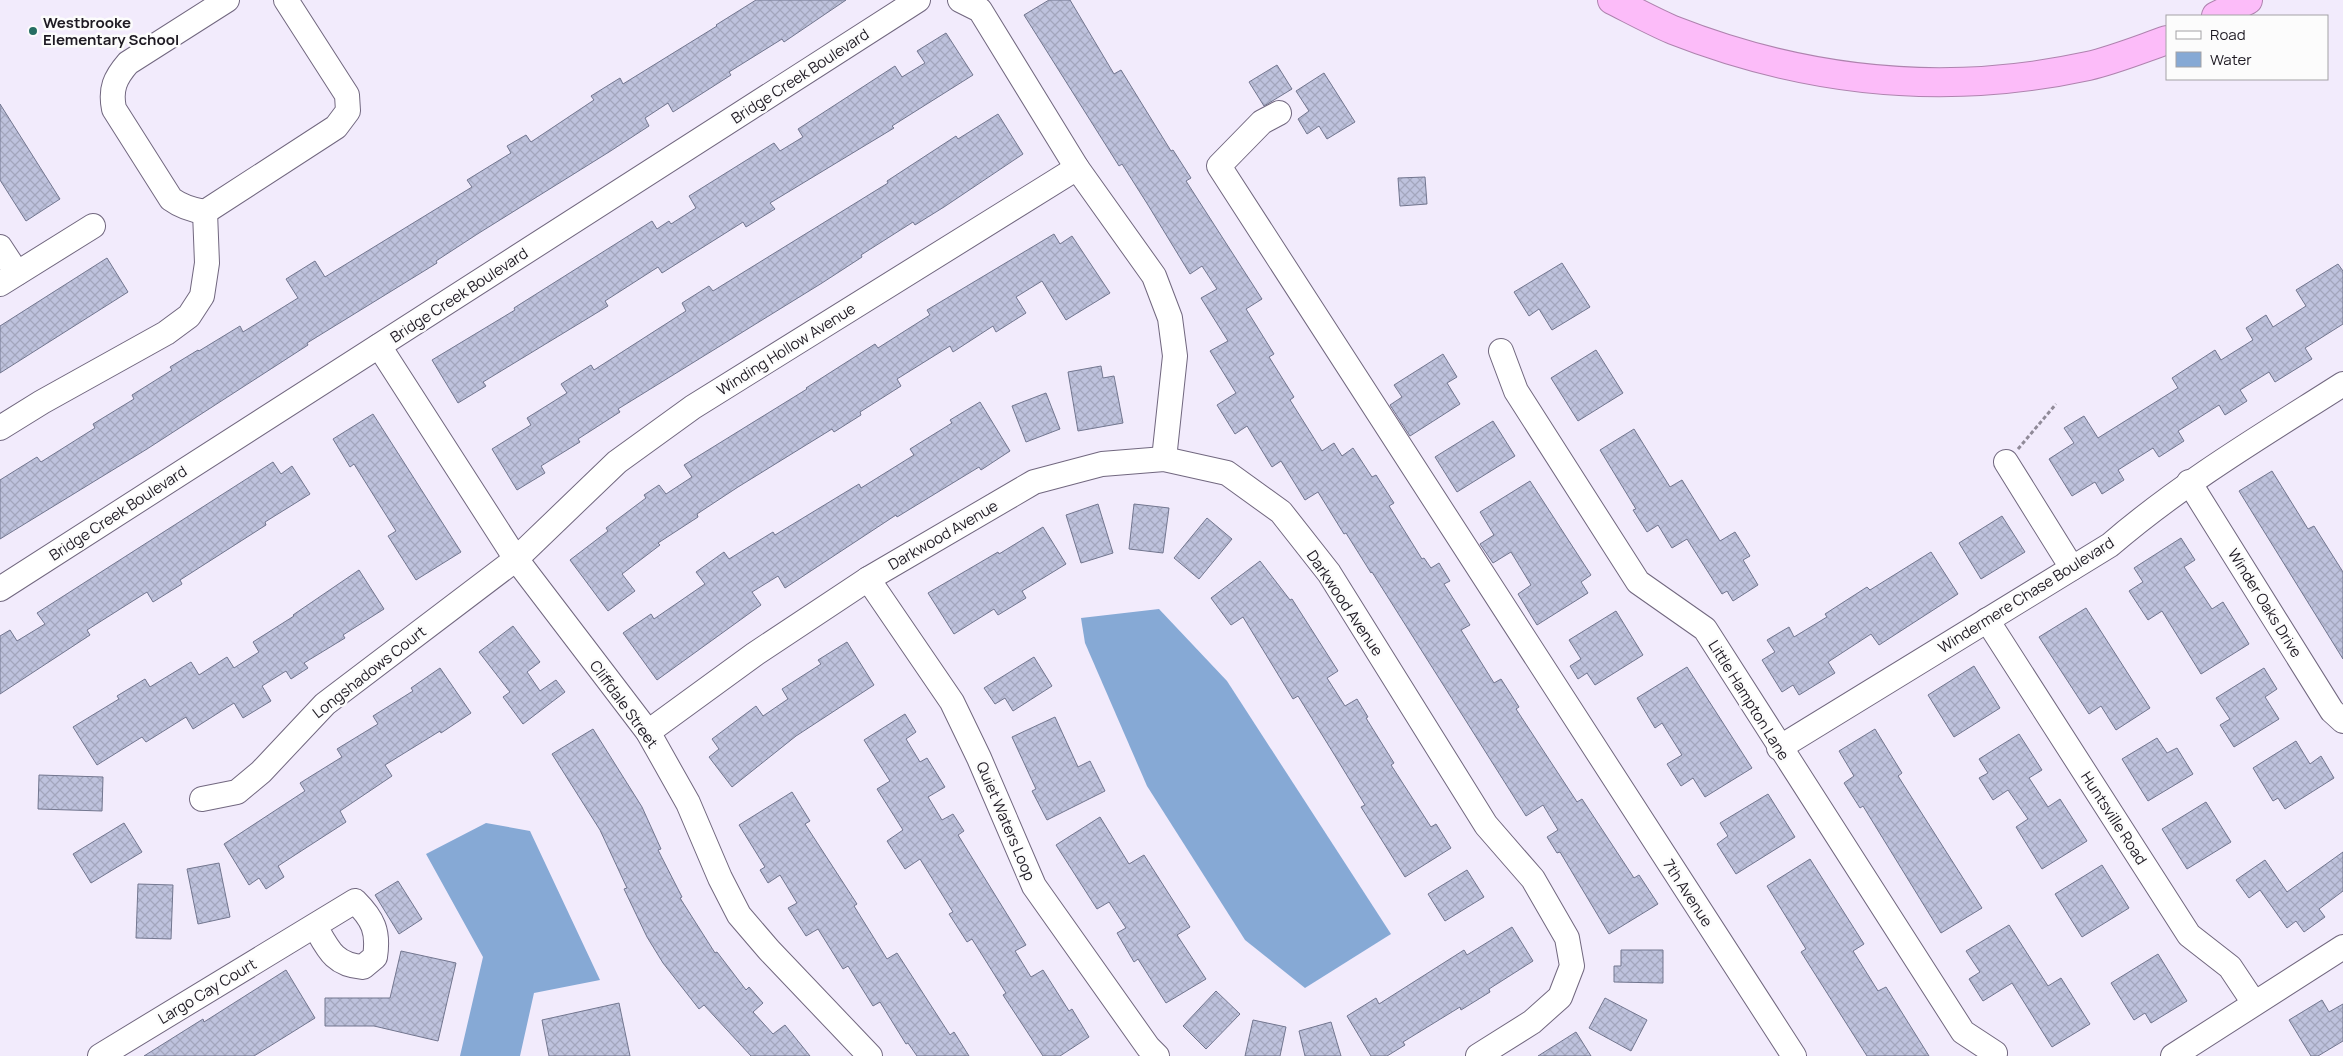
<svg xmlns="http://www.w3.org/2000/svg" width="2343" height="1056" viewBox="0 0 2343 1056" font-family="Manrope,sans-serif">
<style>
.water{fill:#86a9d5}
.building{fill:url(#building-cross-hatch);stroke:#72768f}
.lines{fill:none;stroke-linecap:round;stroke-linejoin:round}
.minor-casing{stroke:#71677f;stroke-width:26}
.highway-casing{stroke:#ae83ae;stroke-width:30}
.path{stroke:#908a98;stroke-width:3;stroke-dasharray:4 2.5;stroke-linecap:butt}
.minor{stroke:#fff;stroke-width:24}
.highway{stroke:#fcbcf9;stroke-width:28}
.poi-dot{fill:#266d63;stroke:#fcfcfc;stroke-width:2}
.labels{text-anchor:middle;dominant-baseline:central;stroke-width:5;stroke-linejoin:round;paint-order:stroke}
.poi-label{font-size:15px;font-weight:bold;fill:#1e1a23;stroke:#fcfcfc;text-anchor:start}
.street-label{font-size:15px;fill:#1e1a23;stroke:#fcfcfc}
</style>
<defs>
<pattern id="building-cross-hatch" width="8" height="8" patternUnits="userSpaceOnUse" patternTransform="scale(1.25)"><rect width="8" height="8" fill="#bec2dd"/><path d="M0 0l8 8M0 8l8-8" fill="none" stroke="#a3a6bd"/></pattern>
</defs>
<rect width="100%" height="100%" fill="#f2ebfc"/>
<g class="water">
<polygon points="1159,609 1227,681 1391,934 1305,988 1245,940 1147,786 1085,643 1081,618"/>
<polygon points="486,823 530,831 600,980 534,993 520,1056 460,1056 483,957 426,854"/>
</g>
<g class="building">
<polygon points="756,0 846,0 784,42 782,39 729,72 731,75 673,112 668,103 645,118 649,126 609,152 479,233 436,261 437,263 307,343 308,345 147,449 0,539 0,480 37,457 41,462 95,428 93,424 134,399 132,395 172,370 170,367 198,350 199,351 240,326 243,332 298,298 286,279 315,261 325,277 472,187 467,180 511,153 507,146 526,135 531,142 594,100 591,96 620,78 623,84 717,26 716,25"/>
<polygon points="1049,0 1070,0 1114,74 1121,70 1171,151 1173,150 1191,178 1186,181 1262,299 1246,309 1274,354 1269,357 1294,397 1290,400 1322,451 1334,443 1342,456 1353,448 1372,477 1376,475 1394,503 1389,506 1422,559 1424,558 1431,568 1439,563 1450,581 1444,584 1470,625 1461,630 1494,683 1501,679 1519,707 1516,709 1577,802 1582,799 1634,878 1639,875 1658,904 1609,934 1560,852 1557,853 1547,837 1558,830 1543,805 1526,816 1372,572 1371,573 1346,533 1344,534 1318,492 1305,500 1281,461 1272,467 1247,426 1235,434 1217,405 1236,393 1210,351 1228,341 1201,298 1217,289 1202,266 1190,274 1148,205 1122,164 1119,166 1024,15"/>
<polygon points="946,33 973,75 892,126 894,128 770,203 775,209 746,227 743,222 662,273 658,267 605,301 608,306 483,382 486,386 458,403 432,360 515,310 514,308 652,221 657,229 669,221 671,224 696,208 689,196 774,143 780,151 803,137 798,129 895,66 902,77 925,63 917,51"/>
<polygon points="1277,65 1292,89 1264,106 1249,82"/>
<polygon points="1324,73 1355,122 1327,139 1319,126 1307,134 1298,119 1309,111 1296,91"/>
<polygon points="0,104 60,199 26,221 0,180"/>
<polygon points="998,114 1023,154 944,207 915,225 913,222 861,255 862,257 822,283 618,409 620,412 578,439 580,442 541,466 545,473 517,490 492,449 531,425 527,418 567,393 561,384 591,365 594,370 686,311 682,303 709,286 713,291 888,183 887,181 956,136 958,139"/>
<polygon points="1425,177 1427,204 1400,206 1398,178"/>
<polygon points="1054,234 1060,244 1072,236 1110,293 1066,320 1042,281 1016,297 1026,313 996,332 993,326 953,352 950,346 897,379 901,386 860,412 861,415 834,432 832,429 738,487 697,514 698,517 658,543 660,545 622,574 635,591 608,611 570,560 608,531 606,528 646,498 644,495 659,485 666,494 692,477 684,465 807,389 806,388 875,344 878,348 930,315 927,310"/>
<polygon points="107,258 128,292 0,373 0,326"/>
<polygon points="1562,263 1590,307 1552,330 1539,309 1529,316 1514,292"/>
<polygon points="2338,264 2343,271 2343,324 2305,348 2312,359 2275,382 2269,372 2240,390 2247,401 2225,415 2219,405 2178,431 2184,441 2159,457 2153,448 2118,470 2124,480 2102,494 2095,482 2072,496 2049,459 2074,443 2064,428 2084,416 2098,438 2178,388 2172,378 2215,350 2221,360 2253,340 2246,328 2266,315 2273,327 2306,306 2296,290"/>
<polygon points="1596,350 1623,393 1578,421 1551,378"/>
<polygon points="1443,354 1457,377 1447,383 1460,404 1410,436 1390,405 1402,397 1394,385"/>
<polygon points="1101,366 1103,378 1114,376 1123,423 1078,431 1068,372"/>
<polygon points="1046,393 1060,429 1026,442 1012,406"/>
<polygon points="980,402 1010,451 981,470 979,467 897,517 896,515 785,588 778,576 752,592 761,605 657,680 623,633 651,614 654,619 705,584 696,572 724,552 729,559 773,532 775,535 859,484 861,488 914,455 910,449 952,423 950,420"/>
<polygon points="373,414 461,552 416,580 388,536 396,531 354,464 350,467 333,439"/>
<polygon points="1493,421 1515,456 1457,492 1435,457"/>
<polygon points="1634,429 1670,487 1682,480 1720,541 1735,532 1750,556 1743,560 1758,585 1733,601 1727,591 1722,594 1687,539 1672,548 1658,525 1647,532 1633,510 1636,509 1600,450"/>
<polygon points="273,462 281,474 292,466 310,494 265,522 266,525 180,580 182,584 153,602 147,592 87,630 90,635 0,694 0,636 10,630 17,641 45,624 37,613"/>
<polygon points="2272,471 2308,529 2314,526 2343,572 2343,659 2239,491"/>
<polygon points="1530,481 1591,575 1581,582 1588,593 1537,625 1518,594 1531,585 1511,552 1493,563 1480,544 1494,535 1480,512"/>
<polygon points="1098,504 1113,553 1081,563 1066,515"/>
<polygon points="1134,504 1169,508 1163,553 1129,549"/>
<polygon points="2002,516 2025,552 1981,579 1959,543"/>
<polygon points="1207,518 1232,539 1199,579 1174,558"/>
<polygon points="1043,527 1066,564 1022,591 1026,598 998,615 994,609 954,634 928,593 998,552 999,554"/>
<polygon points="2181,538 2195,560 2184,567 2212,609 2223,602 2249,644 2201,674 2162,611 2148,620 2129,591 2143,582 2134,568"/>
<polygon points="1931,552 1958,594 1879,645 1871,634 1828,662 1835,673 1799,695 1793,685 1782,692 1762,660 1775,652 1767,640 1789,627 1794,637 1827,617 1825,614 1867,587 1870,590"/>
<polygon points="1260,561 1290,600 1292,599 1338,671 1327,678 1345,706 1357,699 1368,717 1366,718 1394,763 1391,765 1431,827 1436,824 1451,848 1405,877 1361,807 1365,805 1337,759 1298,696 1293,699 1243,617 1231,625 1211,598"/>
<polygon points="359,570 384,609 343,635 345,638 304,663 308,668 291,679 286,671 262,686 271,701 243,718 234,703 193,729 186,717 146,742 142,737 97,765 73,727 119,699 117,696 145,679 150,687 191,662 199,675 227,657 234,668 259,652 253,642 294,616 293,615"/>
<polygon points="2086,608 2150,708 2116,730 2101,706 2089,714 2039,637"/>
<polygon points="1616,611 1643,655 1595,685 1587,673 1578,679 1570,666 1581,659 1569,640"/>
<polygon points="513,626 540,662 527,672 540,691 556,680 565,692 523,724 503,697 510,692 479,652"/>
<polygon points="847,642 874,685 796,736 732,787 709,757 719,749 712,739 756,706 763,716 788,699 782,689 821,664 818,660"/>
<polygon points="1034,657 1052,686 1013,711 1005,698 995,704 984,688"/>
<polygon points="1974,666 2000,708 1954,737 1928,695"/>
<polygon points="1687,667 1752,768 1705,797 1693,778 1681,786 1667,764 1682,755 1662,723 1655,728 1637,698"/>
<polygon points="440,668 471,713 441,733 440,731 385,765 392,776 340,811 346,822 278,866 284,877 266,889 259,878 249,885 224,844 305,791 300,783 342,757 337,749 378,724 373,716 413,691 411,688"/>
<polygon points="2264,668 2277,689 2265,697 2279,719 2234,747 2220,725 2230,719 2216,698"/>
<polygon points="905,714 916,732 906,739 920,762 927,758 945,787 928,797 942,820 953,814 964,831 958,835 1026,945 1015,951 1031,977 1043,970 1069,1011 1072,1009 1089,1037 1060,1056 1043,1056 1003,995 1006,993 972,939 967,942 949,914 953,912 920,859 905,869 887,841 903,830 877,789 890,781 864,740"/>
<polygon points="1055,717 1078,767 1090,761 1105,791 1047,820 1032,791 1036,789 1012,737"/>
<polygon points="593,729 642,807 661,849 658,850 682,897 680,898 715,953 717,952 746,990 749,987 763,1003 753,1012 773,1034 785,1025 810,1056 751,1056 704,1005 699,1009 663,963 647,937 624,889 627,888 600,830 552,754"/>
<polygon points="1875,729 1902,773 1898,776 1982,908 1941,933 1863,806 1860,808 1844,783 1854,776 1839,751"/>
<polygon points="2019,734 2042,770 2029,778 2048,807 2060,799 2087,841 2042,869 2016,827 2028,819 2008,790 1993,800 1979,778 1988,773 1979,759"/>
<polygon points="2157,738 2167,753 2177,748 2193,774 2148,801 2122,759"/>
<polygon points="2296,741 2310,764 2321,756 2334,778 2285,809 2278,798 2273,801 2253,768"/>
<polygon points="39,775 103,777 102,811 38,809"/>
<polygon points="792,792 810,821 805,824 857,904 854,906 887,959 897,953 950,1035 954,1032 969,1056 917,1056 908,1043 906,1044 880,1002 873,1006 848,966 843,969 818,929 806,936 788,908 797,903 780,875 768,883 760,870 765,867 739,825"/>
<polygon points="1768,794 1795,837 1736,874 1717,844 1728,836 1720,823"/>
<polygon points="2206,802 2231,842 2187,869 2162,829"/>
<polygon points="1100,817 1129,864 1144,855 1190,927 1177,935 1206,979 1166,1003 1138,959 1134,962 1117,933 1126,928 1109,902 1097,909 1056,845"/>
<polygon points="124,823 142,852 91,883 73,854"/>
<polygon points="2343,852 2343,891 2319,909 2325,917 2304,932 2296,921 2287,928 2260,890 2249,898 2236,880 2265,860 2287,892"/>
<polygon points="1810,859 1864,944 1853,951 1878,991 1886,987 1929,1056 1867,1056 1801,952 1806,949 1767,886"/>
<polygon points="219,863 230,917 198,924 187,869"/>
<polygon points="2102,865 2129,908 2082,937 2055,894"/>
<polygon points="1467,870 1484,897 1445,921 1428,894"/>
<polygon points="398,881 422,919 399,934 375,895"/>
<polygon points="138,884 173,885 171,939 136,938"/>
<polygon points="2009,925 2048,986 2061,978 2090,1024 2052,1047 2012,983 1983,1001 1969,979 1980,972 1966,951"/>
<polygon points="1512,927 1533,961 1489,989 1490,992 1461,1010 1460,1007 1403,1042 1405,1045 1387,1056 1371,1056 1347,1016 1376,998 1379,1004 1464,950 1467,955"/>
<polygon points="1621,950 1663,950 1663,983 1614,982 1614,966 1621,966"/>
<polygon points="401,951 456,963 438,1041 374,1026 325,1026 325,998 390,998"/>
<polygon points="2158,954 2187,1001 2151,1023 2145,1013 2134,1020 2111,983"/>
<polygon points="286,970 315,1018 254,1056 144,1056 203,1019 204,1022"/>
<polygon points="1216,991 1240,1014 1206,1049 1183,1026"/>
<polygon points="1605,998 1647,1020 1631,1051 1589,1028"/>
<polygon points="2322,1000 2329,1012 2343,1004 2343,1041 2318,1056 2311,1056 2289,1020"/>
<polygon points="619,1003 630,1056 549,1056 542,1020"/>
<polygon points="1253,1020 1286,1027 1280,1056 1245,1056"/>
<polygon points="1331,1022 1341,1056 1305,1056 1299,1031"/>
<polygon points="1576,1032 1591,1056 1538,1056"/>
</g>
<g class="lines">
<g class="minor-casing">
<g id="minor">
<path d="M 227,0 L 128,63 C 115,78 110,89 114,109 L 171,199 C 182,207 192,210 205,212 L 336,127 L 348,111 L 347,95 L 286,0"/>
<polyline points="960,0 980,10 1077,168 1154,276 1170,318 1175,356 1164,459"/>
<polyline points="1279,113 1262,122 1219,166 1794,1056"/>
<polyline points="0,247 17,273"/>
<polyline points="0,284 93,226"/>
<polyline points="379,346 516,559 648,732 688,803 720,878 739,915 769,950 870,1056"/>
<polyline points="1501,351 1516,391 1638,582 1705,629 1963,1032 1995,1053"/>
<polyline points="0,428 42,402 166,333 189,316 202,296 207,263 205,212"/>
<polyline points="2006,462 2072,568"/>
<polyline points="2189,482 2332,711 2343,721"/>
<polyline points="868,579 952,702 979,758 1034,886 1148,1047 1157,1056"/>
<polyline points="0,589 918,0"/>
<polyline points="1987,620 2189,935 2230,967 2254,1003"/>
<polyline points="648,732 755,654 868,579 1034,482 1102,464 1164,459 1227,473 1281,512 1329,573 1486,825 1533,879 1567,938 1572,966 1560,997 1532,1022 1478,1056"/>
<path d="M 1779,748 L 2110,545 C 2182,483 2263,435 2343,384"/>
<polyline points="202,799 237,792 261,772 325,704 516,559 617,462 693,407 1077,168"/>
<path d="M 100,1056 L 355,901 C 373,919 379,931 375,957 L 363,967 C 334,965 328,949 315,926"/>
<polyline points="2173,1056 2343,947"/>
</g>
</g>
<g class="highway-casing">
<g id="highway">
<path d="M 1612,0 C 1632,10 1652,21 1673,30 C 1808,83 1945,97 2088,66 C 2114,60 2141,49 2167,40"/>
<polyline points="2216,16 2248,0"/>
</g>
</g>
<polyline class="path" points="2018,449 2056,404"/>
<use href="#minor" class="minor"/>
<use href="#highway" class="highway"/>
</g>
<circle class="poi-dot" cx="33" cy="31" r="5"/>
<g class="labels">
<g class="poi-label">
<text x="43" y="22">Westbrooke<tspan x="43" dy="17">Elementary School</tspan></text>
</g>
<g class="street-label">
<text transform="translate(800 76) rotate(-33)">Bridge Creek Boulevard</text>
<text transform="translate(459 295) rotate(-33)">Bridge Creek Boulevard</text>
<text transform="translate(786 349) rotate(-32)">Winding Hollow Avenue</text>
<text transform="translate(118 513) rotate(-33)">Bridge Creek Boulevard</text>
<text transform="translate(943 535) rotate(-30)">Darkwood Avenue</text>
<text transform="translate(2026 595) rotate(-32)">Windermere Chase Boulevard</text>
<text transform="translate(1345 603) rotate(56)">Darkwood Avenue</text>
<text transform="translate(2265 603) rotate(58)">Winder Oaks Drive</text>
<text transform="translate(369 672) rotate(-38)">Longshadows Court</text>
<text transform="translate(1749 700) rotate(58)">Little Hampton Lane</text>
<text transform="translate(624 704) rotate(54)">Cliffdale Street</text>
<text transform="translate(2114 818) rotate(57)">Huntsville Road</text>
<text transform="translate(1006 821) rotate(67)">Quiet Waters Loop</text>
<text transform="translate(1688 893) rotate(57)">7th Avenue</text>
<text transform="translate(207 991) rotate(-31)">Largo Cay Court</text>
</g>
</g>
<rect x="2166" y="15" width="162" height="65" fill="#fcfcfc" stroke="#a3a2a5"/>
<rect x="2176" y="31" width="25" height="8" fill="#ffffff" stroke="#a3a2a5"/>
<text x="2210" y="40" font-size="15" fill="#1e1a23">Road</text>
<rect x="2176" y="52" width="25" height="15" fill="#86a9d5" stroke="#a3a2a5"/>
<text x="2210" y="65" font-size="15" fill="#1e1a23">Water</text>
</svg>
